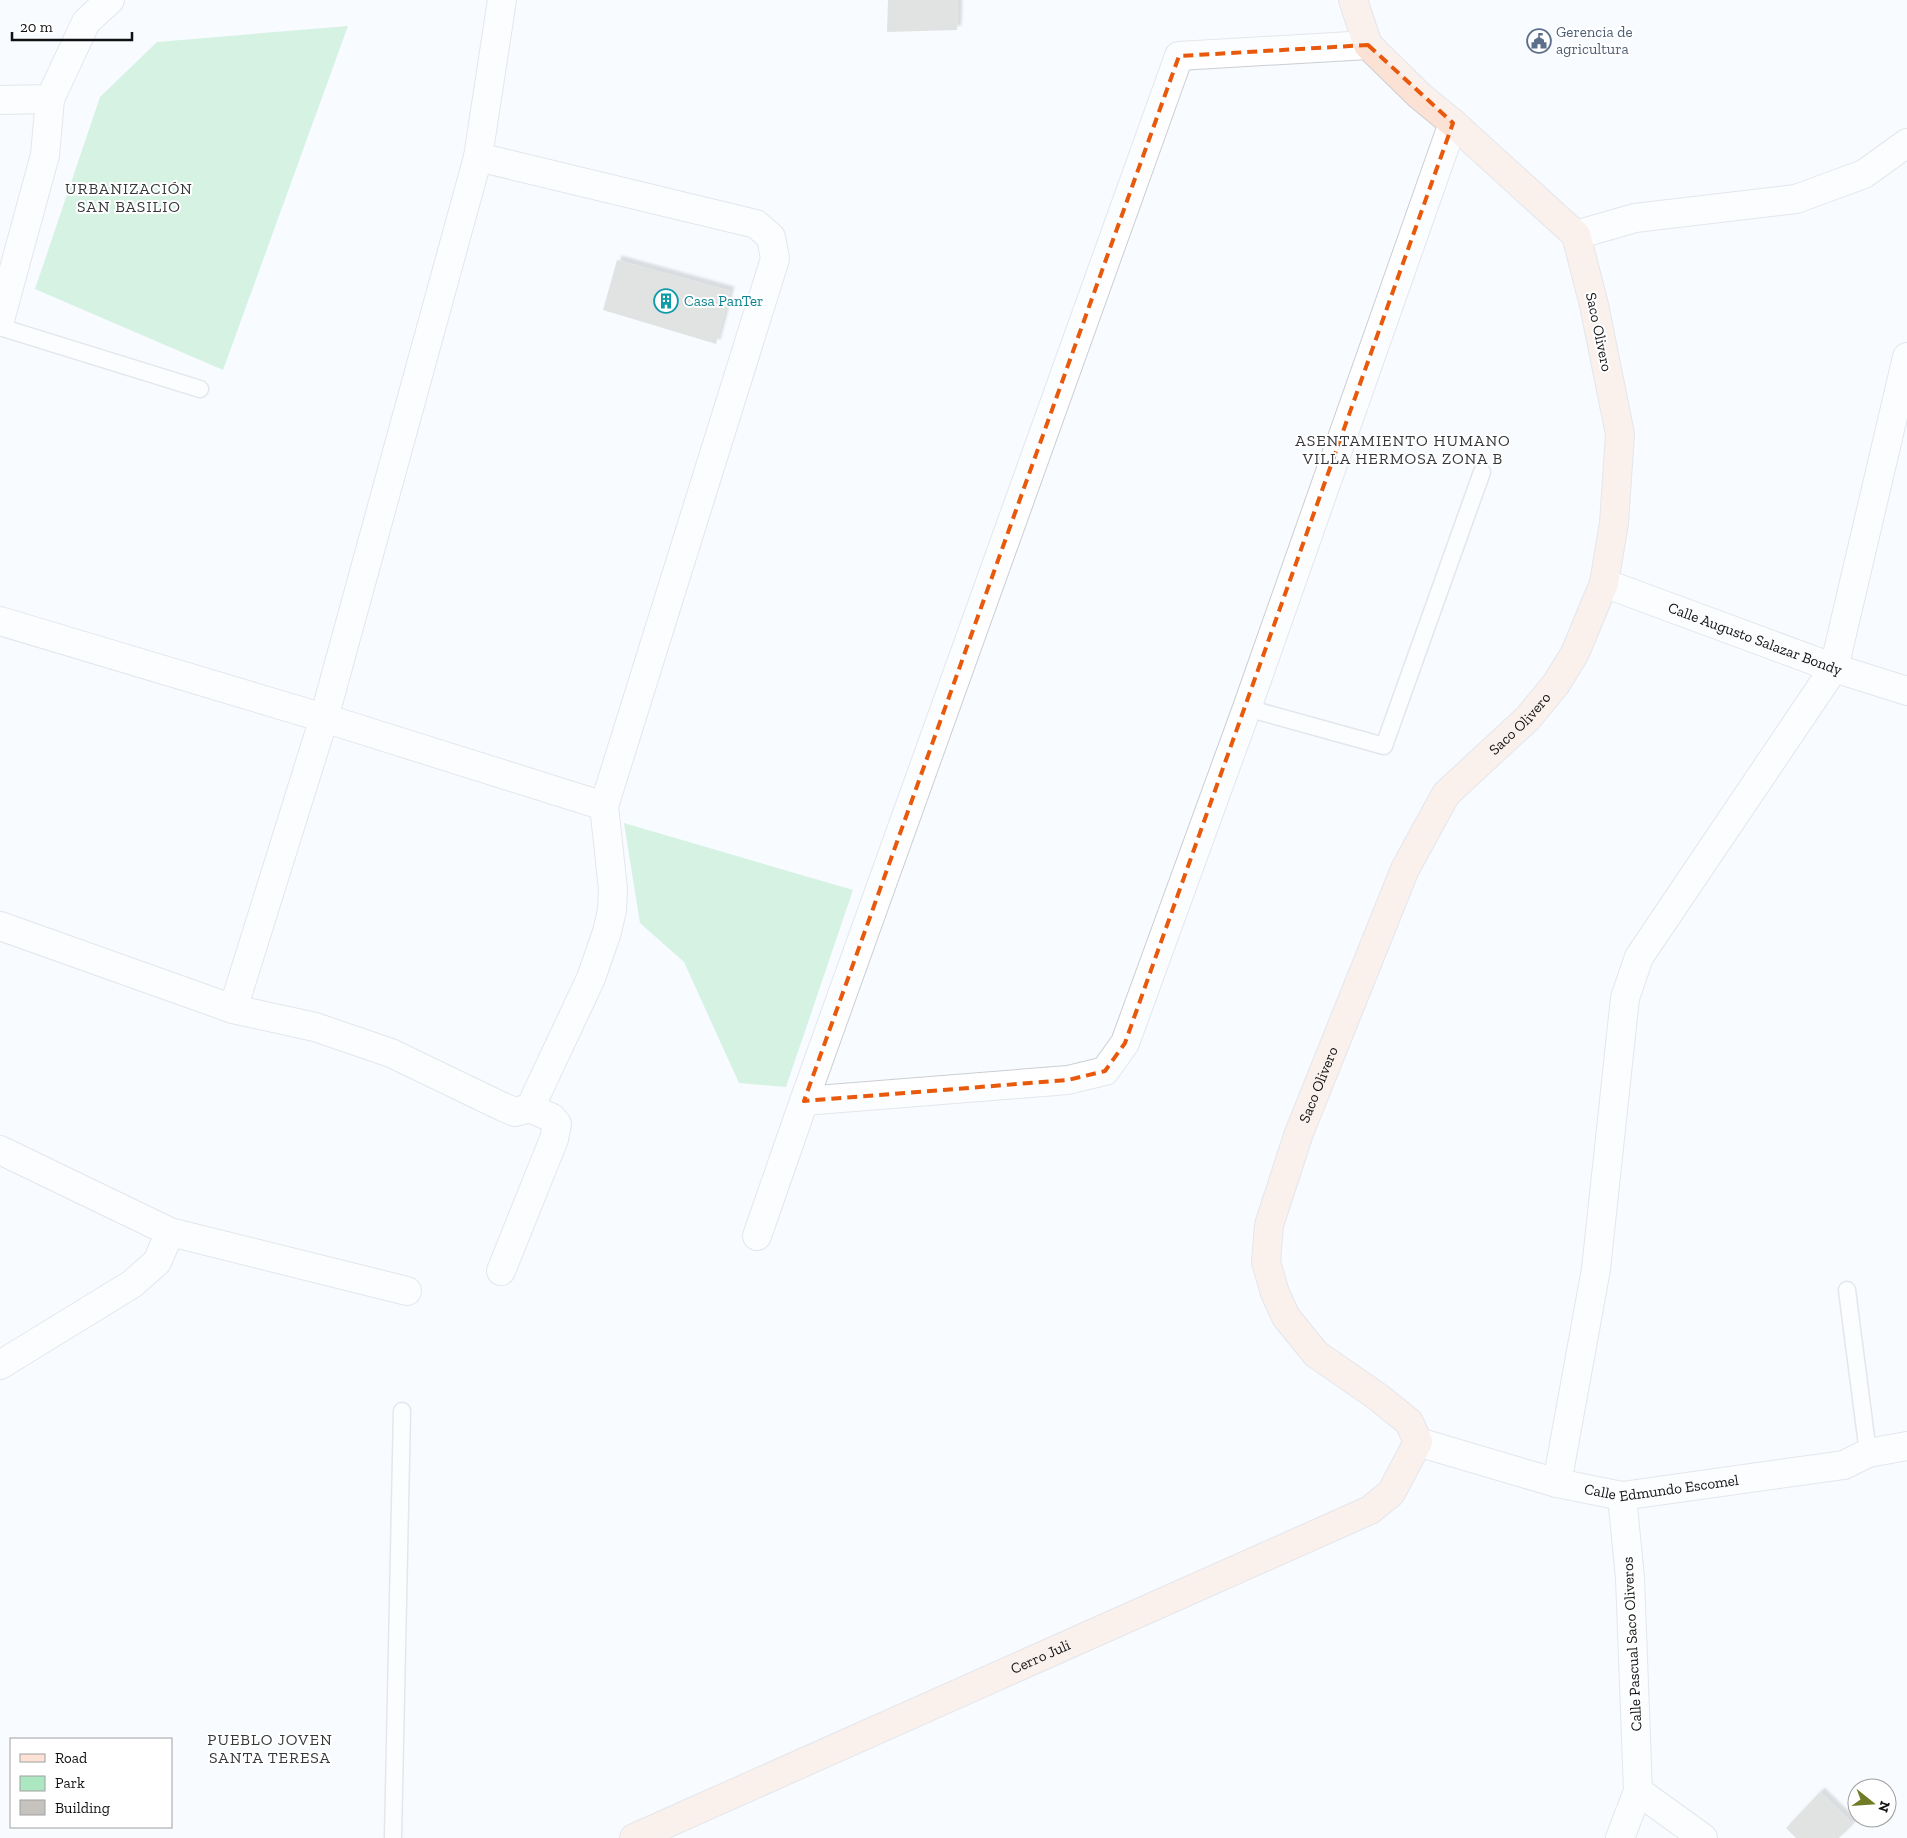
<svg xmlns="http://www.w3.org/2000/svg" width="1907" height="1838" viewBox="0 0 1907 1838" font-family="'Zilla Slab',serif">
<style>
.green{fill:#abe7c0}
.building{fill:#c6c3bf;filter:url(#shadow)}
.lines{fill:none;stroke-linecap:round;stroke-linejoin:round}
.lane-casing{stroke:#cbced2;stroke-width:19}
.street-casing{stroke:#cbced2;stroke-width:30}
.secondary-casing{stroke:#cbced2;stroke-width:30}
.lane{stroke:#fff;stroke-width:16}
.street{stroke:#fff;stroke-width:28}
.secondary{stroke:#fce2d4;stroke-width:28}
.marked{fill:none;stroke:#e8590c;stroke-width:4;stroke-dasharray:10 6;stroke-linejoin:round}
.labels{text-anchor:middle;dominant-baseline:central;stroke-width:4;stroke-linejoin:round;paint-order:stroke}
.service-label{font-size:15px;fill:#4e5e75;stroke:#fff;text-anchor:start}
.culture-label{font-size:15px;fill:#0d838f;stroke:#fff;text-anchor:start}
.street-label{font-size:15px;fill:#101112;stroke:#fff}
.neighbourhood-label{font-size:16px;letter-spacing:1px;fill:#36383b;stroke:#fff}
</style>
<defs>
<filter id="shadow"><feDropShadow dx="4.5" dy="-4.5" stdDeviation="1" flood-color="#0004"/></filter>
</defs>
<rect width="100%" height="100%" fill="#f8fbff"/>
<g class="green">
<polygon points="348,26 223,370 35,289 100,97 157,42"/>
<polygon points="624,823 853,890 786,1087 739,1083 684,962 640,923"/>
</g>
<g class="building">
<polygon points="888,0 958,0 957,30 887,32"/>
<polygon points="617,260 730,291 716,344 603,310"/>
<polygon points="1820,1792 1853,1824 1839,1838 1796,1838 1786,1828"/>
</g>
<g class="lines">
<g class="lane-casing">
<g id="lane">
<polyline points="0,327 200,389"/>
<polyline points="1247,708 1384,746 1482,472"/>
<polyline points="1847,1290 1868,1453"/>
<polyline points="393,1838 402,1411"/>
</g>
</g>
<g class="street-casing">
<g id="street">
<polyline points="0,100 50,99"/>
<polyline points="478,157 756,224 771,237 775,259 604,806 613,889 612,910 607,932 591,978 530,1108"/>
<polyline points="1576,235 1635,218 1796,199 1864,174 1907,143"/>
<polyline points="0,320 45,155 50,99 86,22 110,0"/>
<path id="s1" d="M 1604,583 L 1834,668 L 1907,691"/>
<polyline points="0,621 324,718 604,806"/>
<polyline points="0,926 233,1009 315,1027 391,1053 503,1107 515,1112 530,1108 552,1118 557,1124 554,1139 501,1271"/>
<polyline points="233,1009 324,718 478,157 502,0"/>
<polyline points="804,1101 1068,1080 1105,1071 1125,1043 1247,708 1453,123"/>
<polyline points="0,1150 170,1232 407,1291"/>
<polyline points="757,1236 804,1101 1179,56 1368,45"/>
<polyline points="0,1365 132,1284 157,1262 170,1232"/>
<path id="s2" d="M 1418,1442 L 1557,1483 L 1622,1496 L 1844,1465 L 1868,1453 L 1907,1446"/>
<polyline points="1557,1483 1596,1269 1625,998 1639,957 1834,668 1907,357"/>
<polyline points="1638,1791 1703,1838"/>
<polyline points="1620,1838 1638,1791 1630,1578 1622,1496"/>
</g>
</g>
<g class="secondary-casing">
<g id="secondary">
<path id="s3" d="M 634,1838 L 1370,1510 L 1391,1493 L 1418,1442 L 1409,1422 L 1378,1397 L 1316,1354 L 1286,1317 L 1275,1293 L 1266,1262 L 1269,1225 L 1299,1133 L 1405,869 L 1446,794 L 1528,718 L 1556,684 L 1575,653 L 1604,583 L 1614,523 L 1620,434 L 1594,305 L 1576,235 L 1453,123 L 1420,96 L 1368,45 L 1353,0"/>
</g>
</g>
<use href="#lane" class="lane"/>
<use href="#street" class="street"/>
<use href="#secondary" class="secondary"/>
</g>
<path d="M0 0H1907V1838H0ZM 1368,45 L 1453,123 L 1125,1043 L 1105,1071 L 1068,1080 L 804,1101 L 1179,56 Z" fill="#f8fbff" fill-opacity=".55" fill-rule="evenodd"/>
<path class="marked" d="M 1368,45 L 1453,123 L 1125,1043 L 1105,1071 L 1068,1080 L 804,1101 L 1179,56 Z"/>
<defs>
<g id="civic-ring" transform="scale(1.25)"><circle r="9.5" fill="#fff" stroke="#5c6f8a" stroke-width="1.5"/><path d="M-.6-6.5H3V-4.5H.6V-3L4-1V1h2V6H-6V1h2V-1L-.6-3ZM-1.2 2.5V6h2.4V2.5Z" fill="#5c6f8a"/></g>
<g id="building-ring" transform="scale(1.25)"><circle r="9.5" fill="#fff" stroke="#0f9aa8" stroke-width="1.5"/><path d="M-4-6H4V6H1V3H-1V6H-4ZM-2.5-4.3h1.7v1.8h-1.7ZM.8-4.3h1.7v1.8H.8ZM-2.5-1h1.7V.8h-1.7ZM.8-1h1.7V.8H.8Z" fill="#0f9aa8"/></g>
</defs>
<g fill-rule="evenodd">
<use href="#civic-ring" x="1539" y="41"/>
<use href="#building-ring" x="666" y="301"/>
</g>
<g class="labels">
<g class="service-label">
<text x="1556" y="32">Gerencia de<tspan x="1556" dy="17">agricultura</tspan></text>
</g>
<g class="culture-label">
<text x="684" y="301">Casa PanTer</text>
</g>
<g class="street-label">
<text transform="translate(1599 332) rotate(78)">Saco Olivero</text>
<text stroke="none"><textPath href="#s1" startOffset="161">Calle Augusto Salazar Bondy</textPath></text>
<text stroke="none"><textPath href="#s3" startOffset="1740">Saco Olivero</textPath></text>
<text stroke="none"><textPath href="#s3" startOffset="1320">Saco Olivero</textPath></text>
<text stroke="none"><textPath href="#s2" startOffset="251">Calle Edmundo Escomel</textPath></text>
<text transform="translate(1632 1644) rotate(-93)">Calle Pascual Saco Oliveros</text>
<text stroke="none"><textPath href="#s3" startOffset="445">Cerro Juli</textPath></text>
</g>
<g class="neighbourhood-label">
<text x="129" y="188">URBANIZACIÓN<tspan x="129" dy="18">SAN BASILIO</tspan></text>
<text x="1403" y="440">ASENTAMIENTO HUMANO<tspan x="1403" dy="18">VILLA HERMOSA ZONA B</tspan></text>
<text x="270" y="1739">PUEBLO JOVEN<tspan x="270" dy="18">SANTA TERESA</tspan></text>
</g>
</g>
<rect x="10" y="1738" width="162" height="90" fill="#ffffff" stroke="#9fa0a0"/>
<rect x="20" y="1754" width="25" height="8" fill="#fce2d4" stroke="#9fa0a0"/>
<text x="55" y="1763" font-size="15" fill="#101112">Road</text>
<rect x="20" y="1776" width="25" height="15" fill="#abe7c0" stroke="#9fa0a0"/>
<text x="55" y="1788" font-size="15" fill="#101112">Park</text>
<rect x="20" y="1800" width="25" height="15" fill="#c6c3bf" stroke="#9fa0a0"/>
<text x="55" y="1813" font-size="15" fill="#101112">Building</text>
<g transform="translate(1872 1803) rotate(107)"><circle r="24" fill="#ffffff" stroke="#9fa0a0"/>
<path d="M0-4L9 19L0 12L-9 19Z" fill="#717a25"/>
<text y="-8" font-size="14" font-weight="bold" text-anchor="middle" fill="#101112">N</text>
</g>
<path d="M12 32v8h120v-8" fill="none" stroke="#101112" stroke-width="2.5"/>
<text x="20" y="32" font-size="15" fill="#101112" stroke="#ffffff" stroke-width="4" paint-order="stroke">20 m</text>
</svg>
